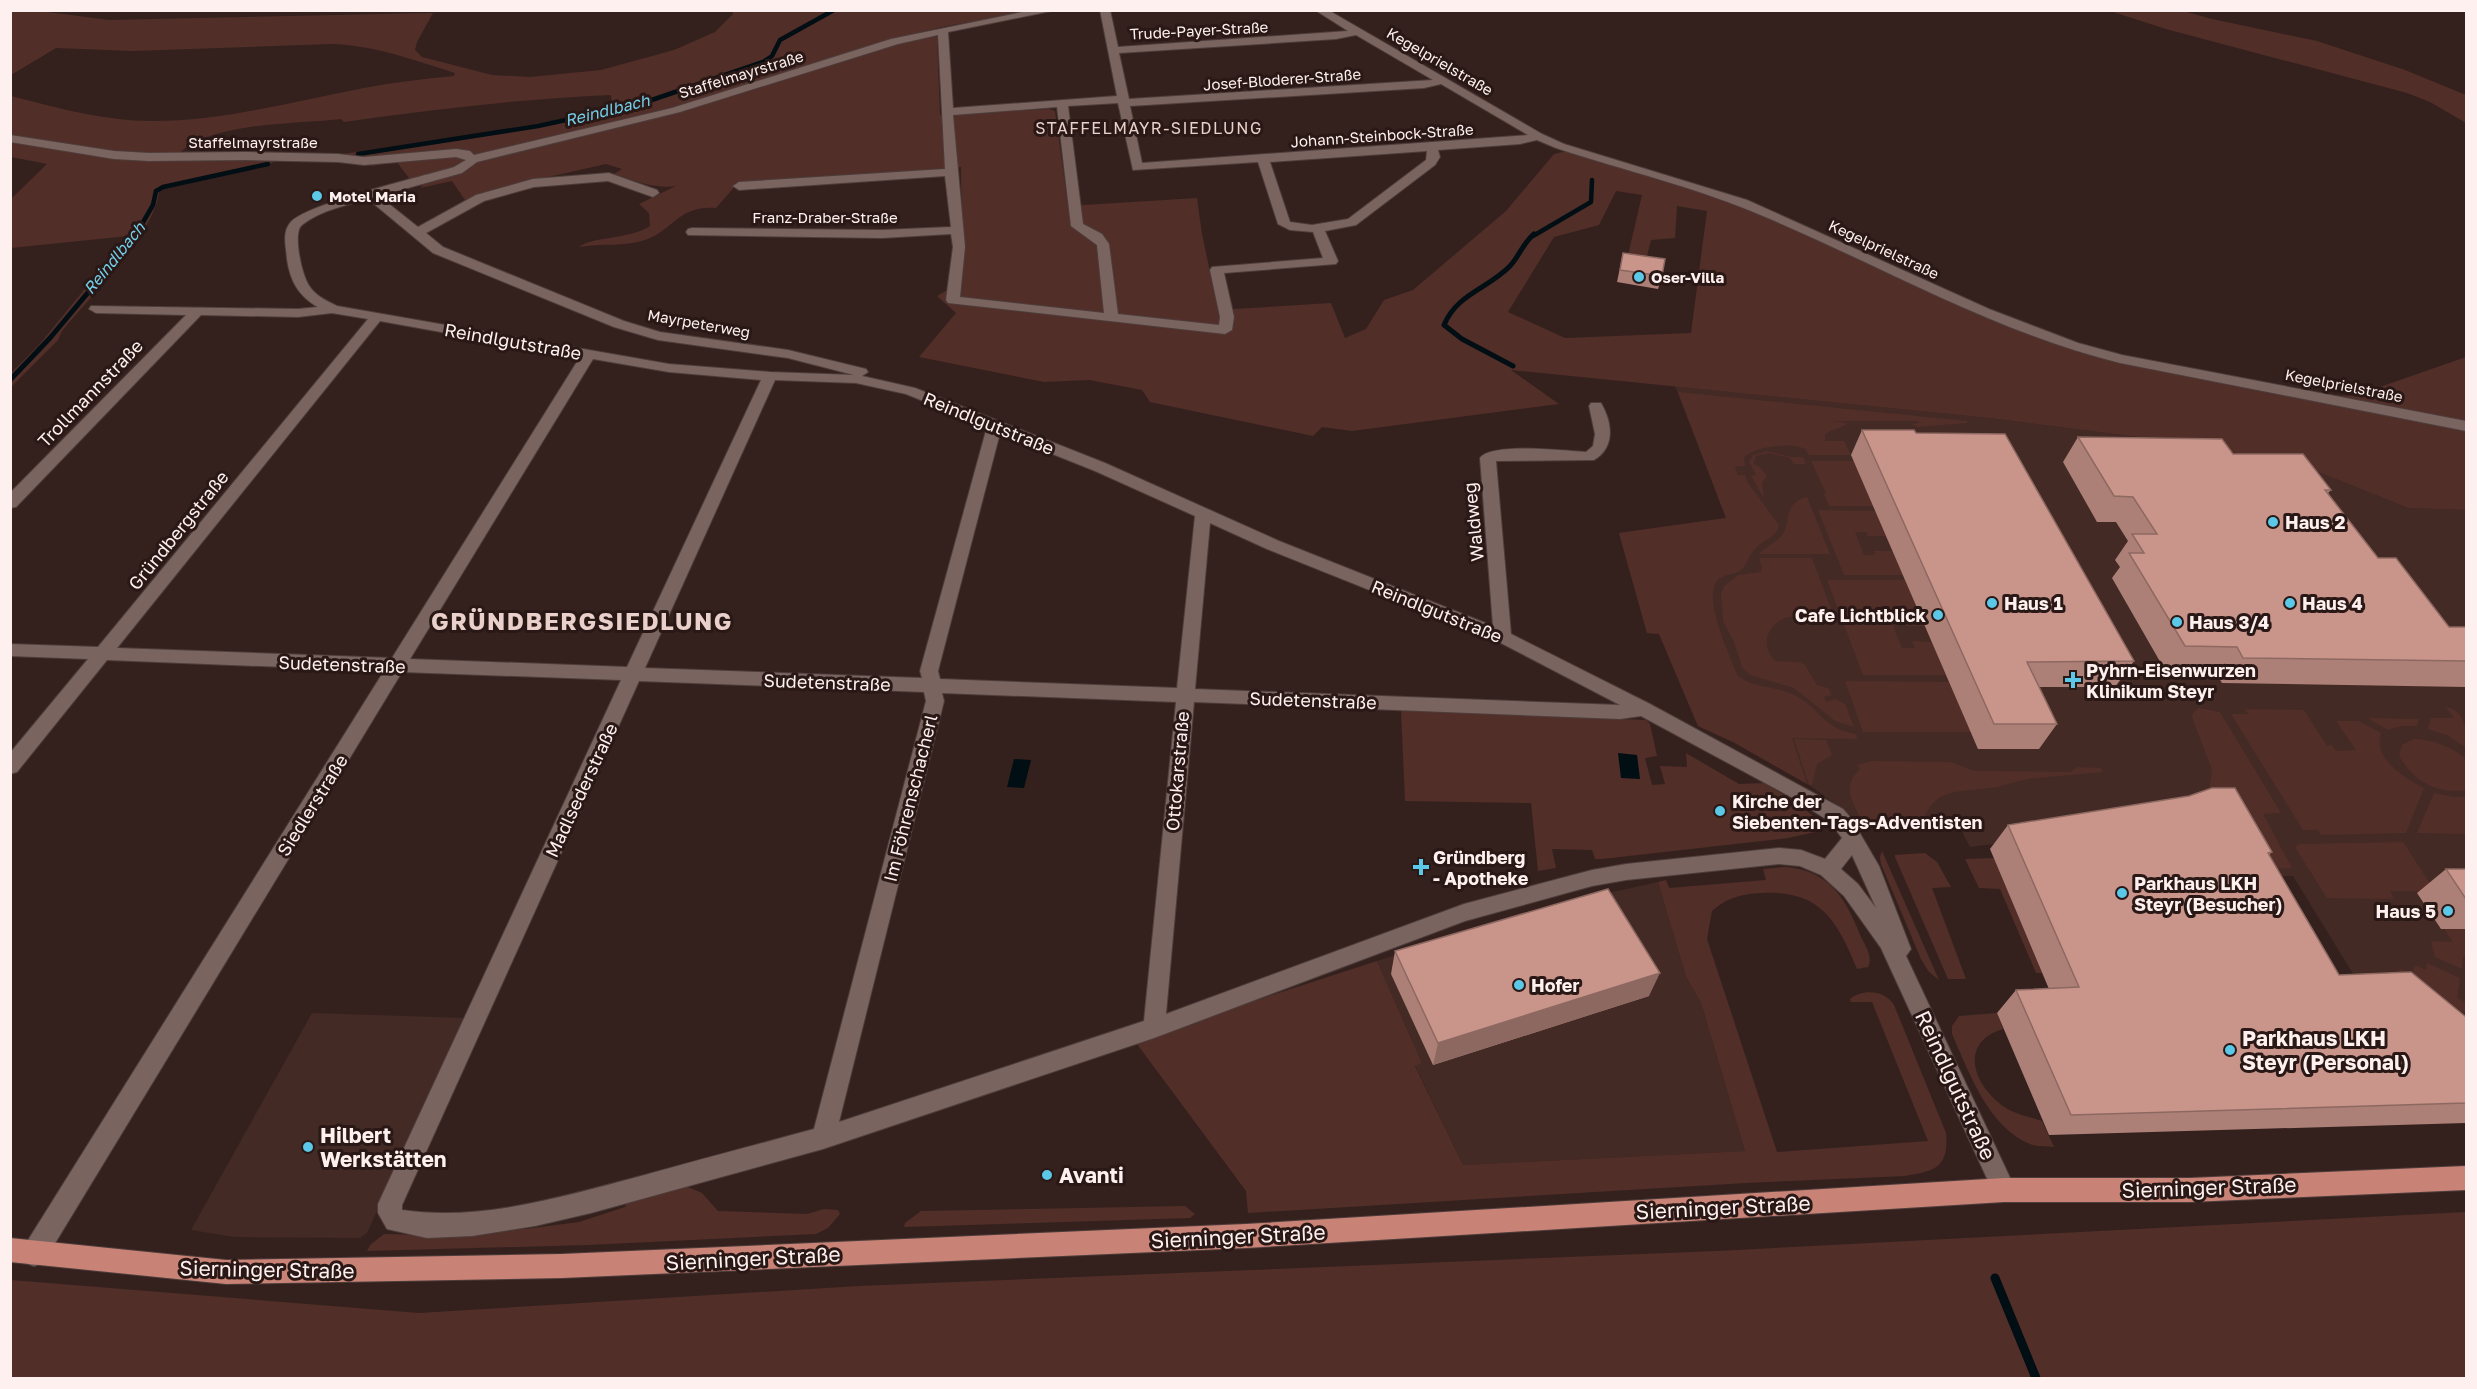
<svg xmlns="http://www.w3.org/2000/svg" width="2477" height="1389" viewBox="0 0 2477 1389" font-family="'Golos Text',sans-serif">
<style>
.built{fill:#432a25}
.green{fill:#522e28;fill-rule:evenodd}
.water{fill:#010e14}
.lines{fill:none;stroke-linecap:round;stroke-linejoin:round}
.stream-far2{stroke:#010e14;stroke-width:4.5}
.stream-far1{stroke:#010e14;stroke-width:5}
.stream{stroke:#010e14;stroke-width:9}
.minor-casing{stroke:#4d3d3b;stroke-width:2}
.major-casing{stroke:#4d3d3b;stroke-width:2}
.minor{fill:#7a6460;fill-rule:evenodd}
.major{fill:#c98376;fill-rule:evenodd}
.wall{fill:#ad8077}
.shaded-wall{fill:#8d6861}
.building{fill:#c9958a;stroke:#8d6861;stroke-width:1.5}
.poi-dot{fill:#5bc8e7;stroke:#291815;stroke-width:2}
.labels{text-anchor:middle;dominant-baseline:central;stroke-width:6;stroke-linejoin:round;paint-order:stroke}
.far-street-label{font-size:15px;fill:#fef0ee;stroke:#291815}
.far-poi-label{font-size:15px;font-weight:bold;fill:#fef0ee;stroke:#291815;text-anchor:start}
.far-water-label{font-size:16px;font-style:italic;fill:#73cfeb;stroke:#291815}
.far-neighbourhood-label{font-size:16px;letter-spacing:1.5px;fill:#e9d0ca;stroke:#291815}
.street-label{font-size:18px;fill:#fef0ee;stroke:#291815}
.poi-label{font-size:18px;font-weight:bold;fill:#fef0ee;stroke:#291815;text-anchor:start}
.near-poi-label{font-size:21px;font-weight:bold;fill:#fef0ee;stroke:#291815;text-anchor:start}
.near-street-label{font-size:21px;fill:#fef0ee;stroke:#291815}
.district-label{font-size:24px;font-weight:bold;letter-spacing:1.5px;fill:#e9d0ca;stroke:#291815}
</style>
<rect width="100%" height="100%" fill="#34211e"/>
<g class="built">
<polygon points="1675,386 1989,418 2193,444 2308,468 2408,508 2466,510 2466,1028 2366,995 2293,876 2248,876 2108,830 1970,847 1955,818 1883,827 1880,823 1863,824 1809,785 1733,742 1698,726 1659,634 1647,633 1619,533 1726,518"/>
<polygon points="1658,882 1686,977 1701,1003 1745,1151 1463,1165 1415,1065 1422,1063 1377,961 1558,904"/>
<polygon points="312,1013 465,1018 367,1233 360,1238 234,1237 191,1230"/>
</g>
<g class="green">
<path d="M 10,11 L 40,11 L 109,20 L 433,13 L 417,42 L 415,50 L 422,57 L 492,75 L 530,77 L 601,70 L 674,50 L 715,32 L 733,14 L 733,11 L 1035,11 L 946,26 L 877,43 L 712,98 L 734,96 L 881,49 L 931,36 L 937,37 L 940,115 L 1049,109 L 1055,111 L 1068,206 L 1197,198 L 1202,234 L 1218,310 L 1331,303 L 1345,338 L 1366,329 L 1384,300 L 1413,290 L 1506,211 L 1554,154 L 1567,151 L 1563,143 L 1732,195 L 1771,211 L 1942,290 L 2072,343 L 2113,355 L 2331,395 L 2354,396 L 2466,357 L 2466,510 L 2408,508 L 2308,468 L 2193,444 L 1989,418 L 1511,370 L 1559,404 L 1352,431 L 1322,427 L 1313,436 L 1150,402 L 1142,390 L 1089,380 L 1044,382 L 919,357 L 956,313 L 937,296 L 949,289 L 962,252 L 961,167 L 737,184 L 716,208 C 678,205 674,230 645,240 C 623,247 602,243 579,247 C 593,236 628,240 650,226 L 649,213 L 639,204 L 676,186 C 654,189 635,181 614,174 L 622,169 L 606,164 L 503,187 L 465,200 L 452,181 L 420,188 L 423,185 L 412,182 L 396,161 L 373,166 L 336,155 L 497,131 L 590,114 L 612,107 L 611,95 C 521,99 433,109 344,122 L 341,119 C 299,124 205,122 177,156 L 134,155 L 11,136 L 11,96 C 58,108 104,121 153,121 C 224,121 295,101 364,88 C 394,82 424,79 454,76 L 455,73 C 414,60 374,45 331,44 L 132,51 L 56,48 L 11,75 ZM 1616,191 L 1642,195 L 1628,255 L 1647,256 L 1651,240 L 1675,238 L 1677,206 L 1707,211 L 1691,333 L 1565,338 L 1508,312 L 1554,237 L 1599,225 Z"/>
<polygon points="2110,11 2183,11 2212,19 2317,41 2405,70 2466,95 2466,123 2430,102 2407,93 2166,29"/>
<path d="M 10,140 L 89,153 L 271,159 L 275,161 L 268,165 L 159,190 C 157,231 89,298 62,331 L 58,340 L 11,387 L 11,373 L 39,345 L 128,236 L 11,248 L 11,199 L 47,164 L 11,157 Z"/>
<path d="M 1678,392 L 1967,421 L 1967,423 L 1917,427 L 1911,424 L 1919,423 L 1918,421 L 1832,421 L 1848,423 C 1841,429 1831,429 1825,435 L 1825,441 L 1844,441 L 1851,455 L 1809,455 L 1805,449 C 1793,442 1753,446 1744,458 L 1745,466 L 1735,466 L 1738,475 L 1745,475 L 1748,483 L 1779,525 C 1777,536 1768,538 1760,544 C 1751,551 1750,558 1744,567 C 1739,575 1723,573 1716,582 C 1704,601 1730,657 1738,676 C 1753,688 1775,686 1792,694 C 1818,705 1824,730 1856,734 L 1857,739 L 1792,738 L 1807,784 L 1733,742 L 1698,726 L 1659,634 L 1647,633 L 1619,533 L 1726,518 Z"/>
<polygon points="1767,451 1791,457 1803,457 1806,464 1794,464 1790,458 1769,453 1756,456 1753,464 1761,468 1767,476 1762,483 1764,498 1751,476 1756,475 1749,462 1753,455"/>
<polygon points="1811,461 1854,461 1873,506 1829,506 1824,494 1826,493"/>
<path d="M 1807,497 L 1830,554 L 1759,554 C 1766,547 1776,542 1782,535 C 1792,523 1782,503 1807,497 Z"/>
<polygon points="1818,510 1875,511 1886,536 1868,536 1866,532 1855,532 1864,555 1875,555 1874,551 1892,551 1903,575 1844,575"/>
<path d="M 1759,558 L 1812,558 L 1836,622 C 1813,617 1779,607 1768,635 C 1764,644 1769,655 1775,661 L 1799,662 L 1805,665 L 1817,685 L 1828,688 L 1832,695 L 1824,697 L 1826,702 L 1835,699 L 1845,704 L 1854,727 L 1835,721 L 1794,688 L 1750,675 L 1742,667 L 1734,642 L 1723,621 L 1721,595 L 1724,586 L 1738,575 L 1761,572 L 1762,568 Z"/>
<polygon points="1827,580 1905,580 1925,626 1906,626 1903,621 1891,621 1902,648 1915,648 1912,641 1932,642 1946,675 1863,675"/>
<polygon points="1845,681 1949,682 1971,732 1863,732"/>
<path d="M 2446,707 C 2466,711 2467,731 2466,748 L 2449,736 L 2428,729 L 2431,718 L 2454,718 Z"/>
<polygon points="2199,708 2220,712 2281,813 2263,814 2292,868 2244,870 2209,791 2212,770 2192,717 2194,711"/>
<path d="M 2245,709 L 2304,710 L 2327,746 L 2332,745 L 2336,751 L 2356,750 L 2336,721 L 2359,721 L 2381,733 C 2372,758 2406,779 2424,788 L 2406,833 L 2321,835 L 2318,830 L 2303,830 L 2231,714 L 2248,714 Z"/>
<polygon points="1401,710 1646,720 1650,724 1657,756 1645,758 1652,785 1665,784 1660,766 1687,767 1686,753 1739,784 1764,783 1794,801 1812,815 1815,821 1815,832 1788,838 1602,859 1595,859 1592,850 1552,849 1556,868 1538,871 1531,803 1405,801"/>
<polygon points="2367,718 2419,719 2417,726 2401,726 2388,730"/>
<polygon points="1794,739 1826,740 1832,755 1817,764 1812,785 1809,785"/>
<path d="M 2414,739 C 2433,740 2453,746 2466,760 L 2466,790 C 2438,795 2411,780 2399,755 L 2402,745 Z"/>
<path d="M 1872,761 L 1951,762 L 1974,771 L 2071,772 L 2077,767 L 2101,768 L 2103,772 L 2027,779 L 1997,787 L 1954,792 L 1940,797 L 1932,804 L 1921,822 L 1883,827 L 1880,823 L 1863,824 C 1854,802 1840,788 1860,769 L 1857,765 Z"/>
<polygon points="2434,793 2454,797 2466,797 2466,834 2417,833"/>
<polygon points="2403,842 2435,891 2390,891 2394,899 2327,898 2295,847 2299,844"/>
<polygon points="1882,851 1939,980 1929,972 1921,959 1881,864 1880,857"/>
<polygon points="1925,853 1937,862 1951,887 1932,888 1966,979 1948,979 1895,857 1895,855"/>
<polygon points="1994,858 2042,973 2036,973 2000,889 1979,888 1965,859"/>
<path d="M 1784,867 C 1830,870 1846,899 1861,937 C 1866,947 1873,957 1868,967 L 1857,969 C 1837,921 1821,890 1762,893 C 1742,894 1728,897 1712,911 L 1707,939 L 1777,1152 L 1928,1141 L 1872,1002 L 1851,1002 L 1850,999 C 1863,988 1886,991 1894,1005 L 1946,1133 C 1949,1168 1935,1171 1905,1176 L 1746,1183 L 1248,1213 L 1246,1191 L 1137,1044 L 1251,1002 L 1377,961 L 1422,1063 L 1415,1066 L 1463,1165 L 1745,1151 L 1701,1003 L 1686,977 L 1658,882 L 1666,880 L 1669,888 L 1766,880 L 1763,869 Z"/>
<polygon points="2444,929 2466,929 2466,958 2463,957 2462,969 2435,957 2431,941 2453,942"/>
<polygon points="2427,963 2460,978 2457,998 2466,1002 2466,1013 2396,978 2400,969 2412,974 2415,965 2426,970"/>
<path d="M 1997,1013 L 2003,1029 C 1957,1043 1974,1087 2006,1108 C 2017,1115 2030,1117 2042,1121 L 2054,1147 C 2046,1146 2037,1147 2030,1144 C 1988,1127 1969,1072 1952,1034 L 1952,1026 L 1959,1016 Z"/>
<polygon points="683,1185 702,1193 718,1211 807,1214 824,1209 838,1210 840,1214 828,1228 816,1234 588,1245 367,1251 370,1245 384,1234 422,1235 512,1224 525,1229 579,1222 625,1207 628,1198"/>
<polygon points="1185,1206 1195,1214 1190,1218 904,1227 905,1223 921,1211"/>
<polygon points="2466,1212 2466,1378 11,1378 11,1280 419,1313 859,1286 1717,1251"/>
</g>
<g class="water">
<polygon points="1618,753 1637,755 1640,779 1621,778"/>
<polygon points="1014,759 1031,760 1024,788 1007,787"/>
</g>
<g class="lines">
<g class="stream-far2">
<polyline points="358,154 538,126 640,104 763,62 772,56 780,40 834,10"/>
<polyline points="135,236 153,205 156,191 163,187 268,164"/>
<polyline points="1533,236 1591,202 1592,180"/>
</g>
<g class="stream-far1">
<path d="M 1513,366 L 1462,339 L 1444,325 C 1457,294 1487,289 1509,267 C 1519,257 1523,243 1534,234"/>
<polyline points="10,380 50,338 137,234"/>
</g>
<polyline class="stream" points="1995,1278 2036,1378"/>
<g class="minor-casing">
<path id="minor" d="M 1032,10 L 1056,10 L 948,32 L 953,108 L 1117,96 L 1100,10 L 1110,10 L 1118,47 L 1348,31 L 1315,10 L 1328,10 L 1542,134 L 1564,144 L 1747,200 L 1989,309 L 2078,343 L 2122,355 L 2466,421 L 2466,431 L 2120,363 C 1994,332 1882,266 1763,216 C 1696,187 1625,171 1556,148 L 1537,140 L 1520,144 L 1438,150 L 1440,157 L 1435,165 L 1356,225 L 1325,231 L 1338,261 L 1336,264 L 1224,273 L 1234,317 L 1232,330 L 1225,334 L 948,303 L 946,300 L 953,247 L 951,234 L 882,238 L 688,235 L 686,232 L 688,229 L 692,228 L 882,230 L 951,227 L 945,176 L 739,190 L 733,186 L 739,182 L 945,169 L 938,35 L 898,44 L 680,112 L 477,162 L 462,173 L 379,196 L 418,227 L 476,195 L 533,179 L 609,173 L 657,190 L 659,193 L 653,197 L 608,181 L 534,187 L 484,201 L 426,233 L 443,247 L 624,321 L 660,332 L 788,350 L 866,369 L 868,372 L 862,376 L 915,388 L 1105,463 L 1279,541 L 1493,626 L 1480,458 C 1492,442 1565,451 1586,452 L 1593,446 L 1595,434 L 1589,406 L 1591,403 L 1601,403 C 1612,422 1616,447 1594,460 L 1496,461 L 1511,634 L 1650,704 L 1843,809 L 1851,818 L 1879,866 L 1911,949 L 1906,956 L 2012,1182 L 2016,1190 L 2012,1198 L 2004,1202 L 1996,1198 L 1881,948 L 1844,896 L 1821,875 L 1800,866 L 1779,864 L 1626,880 L 1592,886 L 1465,921 L 1154,1038 L 823,1149 L 591,1213 L 535,1226 L 472,1236 L 427,1238 L 387,1229 L 378,1213 L 378,1204 L 621,680 L 402,672 L 43,1263 L 34,1266 L 25,1263 L 22,1254 L 25,1245 L 384,671 L 107,660 L 17,772 L 10,774 L 10,753 L 88,659 L 10,656 L 10,644 L 98,647 L 368,319 L 332,313 L 298,317 L 201,315 L 16,507 L 10,508 L 10,493 L 186,315 L 96,313 L 89,309 L 91,306 L 298,309 L 318,307 C 298,296 290,280 287,259 C 286,246 282,233 290,223 C 304,204 425,176 454,167 L 466,160 L 456,157 L 364,165 L 338,162 L 245,160 L 149,161 L 114,159 L 10,142 L 10,135 L 114,151 L 149,153 L 245,152 L 338,154 L 364,157 L 456,149 L 470,151 L 474,155 L 672,108 L 891,39 ZM 1356,35 L 1433,80 L 1129,99 L 1119,53 L 1336,39 ZM 1441,84 L 1528,135 L 1142,163 L 1130,106 L 1424,88 ZM 1118,103 L 1133,170 L 1258,162 L 1278,224 L 1290,230 L 1313,232 L 1323,258 L 1212,267 L 1210,270 L 1220,317 L 1219,325 L 1118,314 L 1109,244 L 1102,234 L 1083,224 L 1068,106 ZM 1057,107 L 1071,226 L 1097,245 L 1104,313 L 960,297 L 965,247 L 953,115 ZM 1427,151 L 1426,160 L 1348,219 L 1312,225 L 1290,222 L 1270,162 ZM 368,199 L 433,253 L 614,327 L 658,340 L 788,358 L 854,375 L 770,372 L 669,364 L 337,306 C 327,301 316,296 310,287 C 302,277 292,233 302,225 C 321,210 347,205 368,199 ZM 380,321 L 580,357 L 392,658 L 117,648 ZM 593,359 L 669,372 L 761,380 L 627,667 L 410,659 ZM 775,380 L 856,383 L 906,394 L 987,427 L 920,671 L 922,678 L 645,668 ZM 1000,433 L 1095,471 L 1195,516 L 1177,688 L 940,679 L 938,671 ZM 1210,523 L 1267,549 L 1497,641 L 1620,705 L 1195,689 ZM 639,681 L 924,692 L 926,701 L 814,1129 C 756,1145 698,1160 641,1176 C 565,1196 481,1222 402,1210 L 402,1205 ZM 942,693 L 1176,702 L 1144,1021 L 839,1122 L 944,701 ZM 1194,702 L 1620,719 L 1641,716 L 1791,797 L 1829,821 L 1842,838 L 1825,859 L 1801,850 L 1779,848 L 1626,864 L 1592,870 L 1464,904 L 1166,1014 ZM 1852,855 L 1876,908 L 1858,884 L 1841,869 Z"/>
</g>
<g class="major-casing">
<polygon id="major" points="2466,1166 2466,1190 2190,1202 2004,1202 1246,1248 562,1278 226,1284 10,1262 10,1238 226,1260 562,1254 1246,1224 2004,1178 2190,1178"/>
</g>
<use href="#minor" class="minor"/>
<use href="#major" class="major"/>
</g>
<g class="wall">
<polygon points="1623,253 1662,276 1658,289 1617,282"/>
<polygon points="1862,430 1916,433 2134,661 2115,687 2039,687 2057,724 2039,749 1978,749 1851,455"/>
<polygon points="2078,437 2233,454 2331,490 2328,493 2378,558 2449,627 2466,627 2466,687 2222,683 2216,673 2166,672 2112,578 2120,567 2115,560 2128,541 2116,522 2097,522 2063,462"/>
<polygon points="2008,825 2272,852 2269,855 2339,975 2466,1017 2466,1123 2049,1135 1997,1013 2016,990 2049,989 1990,849"/>
<polygon points="2446,869 2466,869 2466,929 2441,929 2417,893"/>
<polygon points="1395,951 1649,996 1433,1065 1391,974"/>
</g>
<polygon class="shaded-wall" points="1660,973 1649,996 1433,1065 1438,1043"/>
<g class="building">
<polygon points="1623,253 1665,259 1662,276 1620,270"/>
<polygon points="1862,430 1914,430 1916,433 2005,434 2134,661 2027,662 2057,724 1994,724"/>
<polygon points="2078,437 2222,439 2233,454 2303,454 2331,490 2325,490 2378,558 2396,558 2449,627 2466,627 2466,661 2243,658 2237,647 2185,646 2129,553 2144,553 2132,534 2157,534 2133,497 2114,496"/>
<polygon points="2212,788 2235,788 2272,852 2268,853 2339,975 2411,972 2466,1017 2466,1103 2071,1115 2016,990 2079,987 2008,825 2189,796"/>
<polygon points="2446,869 2466,869 2466,899"/>
<polygon points="1608,889 1660,973 1438,1043 1395,951"/>
</g>
<g class="poi-dot">
<circle cx="317" cy="196" r="6"/>
<circle cx="1639" cy="277" r="6"/>
<circle cx="2273" cy="522" r="6"/>
<circle cx="1992" cy="603" r="6"/>
<circle cx="2290" cy="603" r="6"/>
<circle cx="1938" cy="615" r="6"/>
<circle cx="2177" cy="622" r="6"/>
<path d="M2070 671h6v6h6v6h-6v6h-6v-6h-6v-6h6z"/>
<circle cx="1720" cy="811" r="6"/>
<path d="M1418 858h6v6h6v6h-6v6h-6v-6h-6v-6h6z"/>
<circle cx="2122" cy="893" r="6"/>
<circle cx="2448" cy="911" r="6"/>
<circle cx="1519" cy="985" r="6"/>
<circle cx="2230" cy="1050" r="6"/>
<circle cx="308" cy="1147" r="6"/>
<circle cx="1047" cy="1175" r="6"/>
</g>
<g class="labels">
<g class="far-street-label">
<text transform="translate(1199 30) rotate(-3)">Trude-Payer-Straße</text>
<text transform="translate(1440 61) rotate(30)">Kegelprielstraße</text>
<text transform="translate(741 74) rotate(-17)">Staffelmayrstraße</text>
<text transform="translate(1282 79) rotate(-4)">Josef-Bloderer-Straße</text>
<text transform="translate(1382 135) rotate(-4)">Johann-Steinbock-Straße</text>
<text x="253" y="142">Staffelmayrstraße</text>
<text x="825" y="217">Franz-Draber-Straße</text>
<text transform="translate(1884 249) rotate(25)">Kegelprielstraße</text>
<text transform="translate(699 323) rotate(10)">Mayrpeterweg</text>
<text transform="translate(2344 385) rotate(11)">Kegelprielstraße</text>
</g>
<g class="far-poi-label">
<text x="329" y="196">Motel Maria</text>
<text x="1651" y="277">Oser-Villa</text>
</g>
<g class="far-water-label">
<text transform="translate(607 110) rotate(-14)">Reindlbach</text>
<text transform="translate(114 258) rotate(-51)">Reindlbach</text>
</g>
<g class="far-neighbourhood-label">
<text x="1149" y="128">STAFFELMAYR-SIEDLUNG</text>
</g>
<g class="street-label">
<text transform="translate(513 341) rotate(10)">Reindlgutstraße</text>
<text transform="translate(90 393) rotate(-46)">Trollmannstraße</text>
<text transform="translate(989 423) rotate(22)">Reindlgutstraße</text>
<text transform="translate(1473 522) rotate(-96)">Waldweg</text>
<text transform="translate(178 530) rotate(-51)">Gründbergstraße</text>
<text transform="translate(1437 611) rotate(22)">Reindlgutstraße</text>
<text transform="translate(342 664) rotate(2)">Sudetenstraße</text>
<text transform="translate(827 682) rotate(2)">Sudetenstraße</text>
<text transform="translate(1313 700) rotate(2)">Sudetenstraße</text>
<text transform="translate(1177 771) rotate(-85)">Ottokarstraße</text>
<text transform="translate(581 790) rotate(-65)">Madlsederstraße</text>
<text transform="translate(910 798) rotate(-76)">Im Föhrenschacherl</text>
<text transform="translate(312 805) rotate(-58)">Siedlerstraße</text>
</g>
<g class="poi-label">
<text x="2285" y="522">Haus 2</text>
<text x="2004" y="603">Haus 1</text>
<text x="2302" y="603">Haus 4</text>
<text x="1926" y="615" text-anchor="end">Cafe Lichtblick</text>
<text x="2189" y="622">Haus 3/4</text>
<text x="2086" y="670">Pyhrn-Eisenwurzen<tspan x="2086" dy="21">Klinikum Steyr</tspan></text>
<text x="1732" y="801">Kirche der<tspan x="1732" dy="21">Siebenten-Tags-Adventisten</tspan></text>
<text x="1433" y="857">Gründberg<tspan x="1433" dy="21">- Apotheke</tspan></text>
<text x="2134" y="883">Parkhaus LKH<tspan x="2134" dy="21">Steyr (Besucher)</tspan></text>
<text x="2436" y="911" text-anchor="end">Haus 5</text>
<text x="1531" y="985">Hofer</text>
</g>
<g class="near-poi-label">
<text x="2242" y="1038">Parkhaus LKH<tspan x="2242" dy="24">Steyr (Personal)</tspan></text>
<text x="320" y="1135">Hilbert<tspan x="320" dy="24">Werkstätten</tspan></text>
<text x="1059" y="1175">Avanti</text>
</g>
<g class="near-street-label">
<text transform="translate(1956 1085) rotate(65)">Reindlgutstraße</text>
<text transform="translate(2209 1187) rotate(-2)">Sierninger Straße</text>
<text transform="translate(1723 1207) rotate(-3)">Sierninger Straße</text>
<text transform="translate(1238 1236) rotate(-3)">Sierninger Straße</text>
<text transform="translate(753 1258) rotate(-3)">Sierninger Straße</text>
<text transform="translate(267 1269) rotate(1)">Sierninger Straße</text>
</g>
<g class="district-label">
<text x="582" y="620">GRÜNDBERGSIEDLUNG</text>
</g>
</g>
<rect width="2477" height="1389" fill="none" stroke="#fef0ee" stroke-width="24"/>
</svg>
